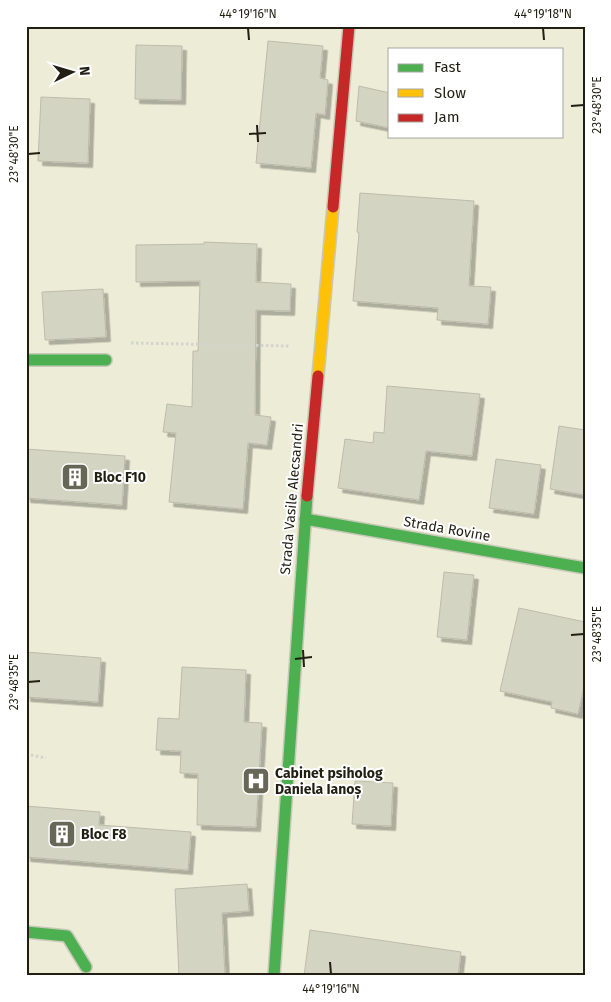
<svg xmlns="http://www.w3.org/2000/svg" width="611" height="1002" viewBox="0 0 611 1002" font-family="'Fira Sans',sans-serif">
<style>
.building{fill:#d4d4c3;stroke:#bdbcac;filter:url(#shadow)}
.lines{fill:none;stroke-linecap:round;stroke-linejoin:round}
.fast-casing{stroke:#c9c9b9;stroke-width:14}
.slow-casing{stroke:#c9c9b9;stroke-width:14}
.jam-casing{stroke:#c9c9b9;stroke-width:14}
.path{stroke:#d4d4ce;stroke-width:3;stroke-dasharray:2.5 2.5;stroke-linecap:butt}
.fast{stroke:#4caf50;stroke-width:11}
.slow{stroke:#ffc107;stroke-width:11}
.jam{stroke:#c62828;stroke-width:11}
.ticks{fill:none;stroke:#201f12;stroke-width:2}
.labels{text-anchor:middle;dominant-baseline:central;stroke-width:4;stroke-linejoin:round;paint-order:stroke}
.poi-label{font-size:14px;font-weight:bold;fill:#201f12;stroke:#fff;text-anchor:start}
.street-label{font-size:14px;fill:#201f12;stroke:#fff}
.neatline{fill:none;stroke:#201f12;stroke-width:2}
.ticks-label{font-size:12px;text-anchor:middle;fill:#201f12}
</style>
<defs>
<filter id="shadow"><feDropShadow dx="4.5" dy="4.5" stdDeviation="0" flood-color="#0004"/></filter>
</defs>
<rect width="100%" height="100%" fill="#ececd7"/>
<g class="building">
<polygon points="268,41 323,46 320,78 328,80 325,115 316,113 311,168 256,163"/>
<polygon points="136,45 182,46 181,100 135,99"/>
<polygon points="359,86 390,93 390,128 356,121"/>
<polygon points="41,97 90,99 88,163 38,161"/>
<polygon points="360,193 474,201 469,286 491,287 488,324 437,320 438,308 353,301 359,233 357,232"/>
<polygon points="204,242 257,244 256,282 291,284 290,311 256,310 255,415 271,417 267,445 248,443 243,509 169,502 176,433 163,432 167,404 192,407 193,351 198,351 200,281 136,282 136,245 204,244"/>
<polygon points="103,289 106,337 45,340 42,292"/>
<polygon points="387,386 480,394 472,456 426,451 419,500 338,488 345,439 373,443 374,432 384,433"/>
<polygon points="559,426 585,430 585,495 550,489"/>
<polygon points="26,449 125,456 122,505 26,498"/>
<polygon points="496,459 541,465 534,514 489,508"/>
<polygon points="444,572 474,575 467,640 437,637"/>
<polygon points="519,608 585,622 585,682 578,714 551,708 552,702 500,691"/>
<polygon points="26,652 101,658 98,702 26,697"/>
<polygon points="182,667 246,670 244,722 262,723 256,827 197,825 198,774 180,773 181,751 156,750 158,718 179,719"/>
<polygon points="355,781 393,783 391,826 352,824"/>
<polygon points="26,806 100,812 99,825 191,832 188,870 26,857"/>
<polygon points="247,884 249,911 222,913 225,976 179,976 175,889"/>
<polygon points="310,930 461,952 458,976 304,976"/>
</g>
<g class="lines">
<g class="fast-casing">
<g id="fast">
<polyline points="26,360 106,360"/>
<polyline points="305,519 585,568"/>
<polyline points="26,932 67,936 86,967"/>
<polyline points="274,976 307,496"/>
</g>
</g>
<g class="slow-casing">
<polyline id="slow" points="318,376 333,207"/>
</g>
<g class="jam-casing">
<g id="jam">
<polyline points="333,207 349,26"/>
<polyline points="307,496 318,376"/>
</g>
</g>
<g class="path">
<polyline points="131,343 290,346"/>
<polyline points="26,754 46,758"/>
</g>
<use href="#fast" class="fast"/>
<use href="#slow" class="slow"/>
<use href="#jam" class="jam"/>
</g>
<path class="ticks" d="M 248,28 L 249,40M 543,28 L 544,40M 571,106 L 584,105M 257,125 L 258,142M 249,134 L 266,133M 28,154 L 40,153M 571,635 L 584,634M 303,650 L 304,667M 295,659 L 312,657M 28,682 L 40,681M 330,962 L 331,974"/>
<defs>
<g id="building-square" transform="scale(1.4375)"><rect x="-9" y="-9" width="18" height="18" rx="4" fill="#676757" stroke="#fff"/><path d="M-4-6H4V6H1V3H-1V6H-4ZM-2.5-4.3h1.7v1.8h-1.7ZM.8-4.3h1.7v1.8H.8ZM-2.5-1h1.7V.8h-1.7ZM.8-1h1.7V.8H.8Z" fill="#fff"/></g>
<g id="hospital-square" transform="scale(1.4375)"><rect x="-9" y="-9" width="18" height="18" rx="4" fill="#676757" stroke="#fff"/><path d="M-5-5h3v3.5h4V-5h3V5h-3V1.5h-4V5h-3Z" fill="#fff"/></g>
</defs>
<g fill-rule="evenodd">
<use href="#building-square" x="75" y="477"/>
<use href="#hospital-square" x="256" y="781"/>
<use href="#building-square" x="62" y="834"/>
</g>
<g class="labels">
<g class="poi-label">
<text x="94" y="477">Bloc F10</text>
<text x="275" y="773">Cabinet psiholog<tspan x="275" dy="16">Daniela Ianoș</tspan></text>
<text x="81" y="834">Bloc F8</text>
</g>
<g class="street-label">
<text transform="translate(292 499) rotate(-85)">Strada Vasile Alecsandri</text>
<text transform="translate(447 529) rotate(10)">Strada Rovine</text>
</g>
</g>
<rect width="611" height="1002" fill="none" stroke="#ffffff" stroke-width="55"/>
<rect x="388" y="48" width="175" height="90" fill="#ffffff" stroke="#a6a5a0"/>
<rect x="398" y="64" width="25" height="8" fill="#4caf50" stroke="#a6a5a0"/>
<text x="434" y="72" font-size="15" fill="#201f12">Fast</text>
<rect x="398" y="89" width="25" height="8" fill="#ffc107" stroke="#a6a5a0"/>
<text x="434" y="98" font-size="15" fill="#201f12">Slow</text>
<rect x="398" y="114" width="25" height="8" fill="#c62828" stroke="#a6a5a0"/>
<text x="434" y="122" font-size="15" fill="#201f12">Jam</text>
<g transform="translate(72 72) rotate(85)" stroke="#ffffff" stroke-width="4" paint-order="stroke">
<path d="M0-4L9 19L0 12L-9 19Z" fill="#201f12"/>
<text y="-8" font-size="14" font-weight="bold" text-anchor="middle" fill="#201f12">N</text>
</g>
<rect x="28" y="28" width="556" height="946" class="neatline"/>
<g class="ticks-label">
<text x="248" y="18">44°19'16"N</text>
<text x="543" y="18">44°19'18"N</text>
<text transform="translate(597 105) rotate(-90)" y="4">23°48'30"E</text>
<text transform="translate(14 154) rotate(-90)" y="4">23°48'30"E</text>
<text transform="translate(597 634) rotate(-90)" y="4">23°48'35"E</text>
<text transform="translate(14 682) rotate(-90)" y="4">23°48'35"E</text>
<text x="331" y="993">44°19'16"N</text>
</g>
</svg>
